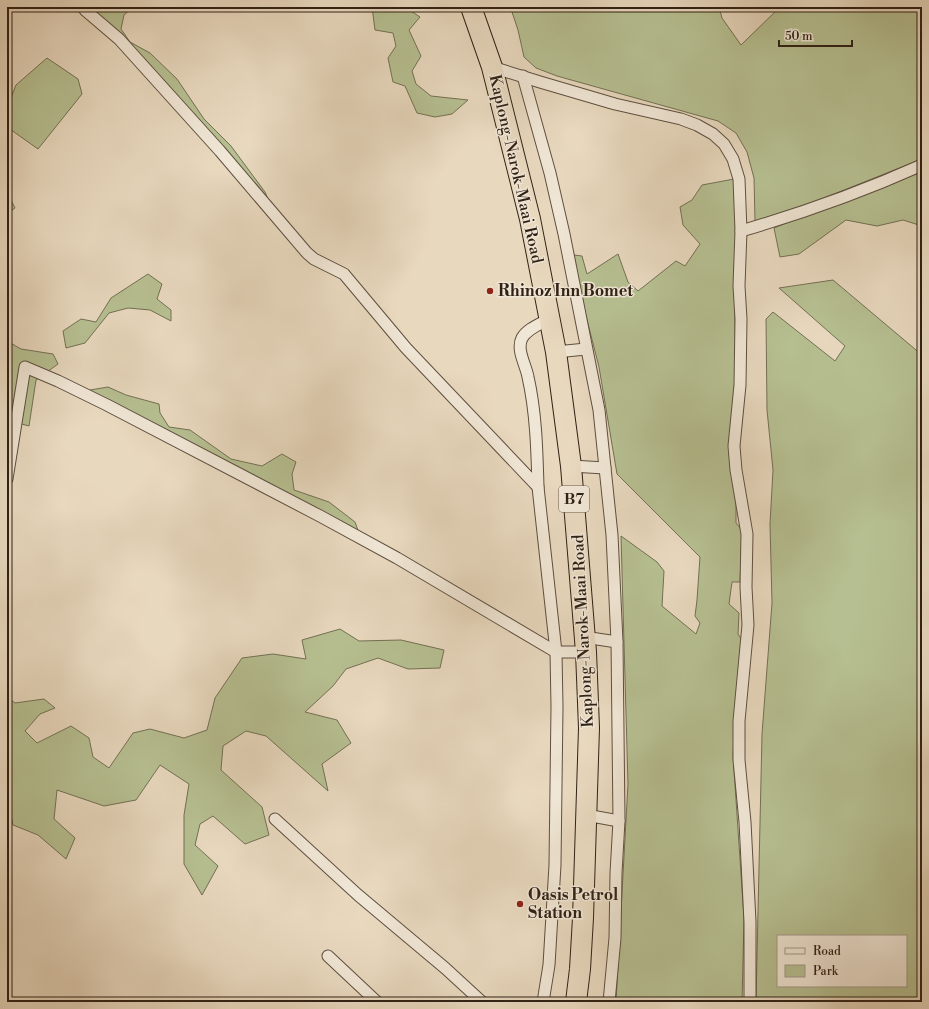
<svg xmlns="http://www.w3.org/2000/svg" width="929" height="1009" viewBox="0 0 929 1009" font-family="'Libre Bodoni',serif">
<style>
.green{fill:#b6bf91;stroke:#737054;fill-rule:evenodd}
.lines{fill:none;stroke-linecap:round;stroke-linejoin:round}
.street-casing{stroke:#5e4f40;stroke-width:13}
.highway-casing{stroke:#302116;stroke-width:22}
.street{stroke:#f0e6d5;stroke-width:11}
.highway{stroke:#e8d8be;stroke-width:20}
.poi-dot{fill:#8f2418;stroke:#f0e6d5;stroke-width:1.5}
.labels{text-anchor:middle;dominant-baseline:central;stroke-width:3;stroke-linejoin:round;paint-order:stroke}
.shield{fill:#f0e6d5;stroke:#6a5c4f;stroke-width:1}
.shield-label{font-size:15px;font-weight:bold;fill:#302116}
.street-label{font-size:16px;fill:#302116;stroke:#f0e6d5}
.poi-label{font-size:16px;font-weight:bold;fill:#302116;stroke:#f0e6d5;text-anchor:start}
</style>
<rect width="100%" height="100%" fill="#e8d8be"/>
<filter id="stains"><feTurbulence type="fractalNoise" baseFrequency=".005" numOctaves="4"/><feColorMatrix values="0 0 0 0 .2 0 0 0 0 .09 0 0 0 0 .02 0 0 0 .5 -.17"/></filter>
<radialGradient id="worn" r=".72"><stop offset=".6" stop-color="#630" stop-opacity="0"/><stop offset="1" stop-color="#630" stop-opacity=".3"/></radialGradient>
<g class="green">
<polygon points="86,7 133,7 124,15 121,29 130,42 150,53 177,79 204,119 231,146 265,192 273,211"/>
<polygon points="372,7 405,7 420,17 409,30 421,56 412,71 416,84 431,96 468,100 452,114 435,117 417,113 405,86 393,82 388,58 396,46 393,33 375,30"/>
<polygon points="543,7 719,7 722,18 741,45 780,7 922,7 922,159 814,202 755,221 754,178 747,152 736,133 718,121 557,76 536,68 524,57 518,30 511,9 533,10"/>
<polygon points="47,58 78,79 82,94 38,149 7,127 7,108 16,85"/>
<polygon points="922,169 922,226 903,220 877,226 846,220 799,254 780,257 774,228"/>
<polygon points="734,179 737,226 734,278 736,366 736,523 742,530 740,582 732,582 729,604 739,613 738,634 742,640 733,755 744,919 742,1002 616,1002 628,784 621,536 657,562 664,571 662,606 696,634 700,623 695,616 697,600 700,557 617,474 599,367 572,261 574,255 582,256 587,274 618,254 628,282 638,291 676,261 685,266 700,244 683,225 680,207 692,200 702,185"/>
<polygon points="7,192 15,208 7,214"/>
<polygon points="148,274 162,284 157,299 171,310 171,321 150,310 128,308 109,313 85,343 66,348 63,331 81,319 96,322 111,298"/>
<path d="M 833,280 L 922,355 L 922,1002 L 756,1002 L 762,734 L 772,603 L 770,524 L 773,470 L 767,410 L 766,319 L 773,312 L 835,361 L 845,346 L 779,288 ZM 778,936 L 906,936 L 906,986 L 778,986 Z"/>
<polygon points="7,341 21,349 53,354 58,364 36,380 29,426 7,420"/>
<polygon points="108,387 126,395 159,404 160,413 169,427 190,430 231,459 262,466 282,454 296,462 292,474 294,490 329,502 355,522 359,533 84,391"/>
<polygon points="340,629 359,641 401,640 444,650 440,668 408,669 378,658 346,669 333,686 305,712 337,720 351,743 322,764 328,791 266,736 246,731 223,746 221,770 262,807 269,835 245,844 213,816 200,824 195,845 218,866 202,895 184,864 184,815 189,784 160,765 136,800 104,806 57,790 54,819 75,838 66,859 38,835 13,825 7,797 7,697 15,703 44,699 55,708 40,714 25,731 37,743 71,726 89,738 93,757 109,768 133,733 150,729 184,738 207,730 215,698 242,658 273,654 306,659 302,640"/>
</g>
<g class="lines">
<g class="street-casing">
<g id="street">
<polyline points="83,7 85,10 119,39 220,151 307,253 314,259 344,274 406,348 538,487"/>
<polyline points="492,67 540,82 615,104 681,119 697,125 713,134 724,144 733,159 739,179 741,231 739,286 741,319 740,385 734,446 736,470 747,534 746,587 748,625 739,721 739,760 745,822 750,922 750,1002"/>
<polyline points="523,76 550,173 564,234 599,410 612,535 617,642 619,821 616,873 615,938 609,1002"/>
<path d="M 741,231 C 803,213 864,191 922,165"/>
<polyline points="556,352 586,349"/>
<polyline points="571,466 605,468"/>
<polyline points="7,479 25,367 58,381 107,405 320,516 397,558 556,652 586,652"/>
<polyline points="584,637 617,642"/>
<polyline points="586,815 619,821"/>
<polyline points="275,819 358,895 445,968 482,1002"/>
<polyline points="328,956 377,1002"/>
<path d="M 543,1002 L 549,965 L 555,865 L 557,707 L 556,652 L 538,487 C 537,450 536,412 528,377 C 526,365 516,350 522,338 C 527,329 540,324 549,319"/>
</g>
</g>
<g class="highway-casing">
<polyline id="highway" points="471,7 492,67 530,219 556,352 571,466 586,652 589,728 583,918 580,969 576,1002"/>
</g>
<use href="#street" class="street"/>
<use href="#highway" class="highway"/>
</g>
<g class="poi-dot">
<circle cx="490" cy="291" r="4"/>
<circle cx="520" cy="904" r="4"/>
</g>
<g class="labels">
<rect class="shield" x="559" y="486" width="30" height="26" rx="3"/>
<g class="shield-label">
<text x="574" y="499">B7</text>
</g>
<g class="street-label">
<text transform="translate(516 169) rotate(77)">Kaplong-Narok-Maai Road</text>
<text transform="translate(583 631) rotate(-93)">Kaplong-Narok-Maai Road</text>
</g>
<g class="poi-label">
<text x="498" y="291">Rhinoz Inn Bomet</text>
<text x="528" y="895">Oasis Petrol<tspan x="528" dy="18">Station</tspan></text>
</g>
</g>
<rect width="929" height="1009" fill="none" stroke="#e8d8be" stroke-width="24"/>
<rect x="8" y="8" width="913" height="993" fill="none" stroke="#302116" stroke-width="2"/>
<rect x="12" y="12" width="905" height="985" fill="none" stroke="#302116"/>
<rect x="777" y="935" width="130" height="52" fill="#f0e6d5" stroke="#a39789"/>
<rect x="785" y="948" width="20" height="6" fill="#f0e6d5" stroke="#a39789"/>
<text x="813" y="955" font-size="12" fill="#302116">Road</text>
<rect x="785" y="965" width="20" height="12" fill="#b6bf91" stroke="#a39789"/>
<text x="813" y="975" font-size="12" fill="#302116">Park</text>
<path d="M779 40v6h73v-6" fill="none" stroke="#302116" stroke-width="2"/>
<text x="785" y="40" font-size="12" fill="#302116" stroke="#f0e6d5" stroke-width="3" paint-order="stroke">50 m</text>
<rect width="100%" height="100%" filter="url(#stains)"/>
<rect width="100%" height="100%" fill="url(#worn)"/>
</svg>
